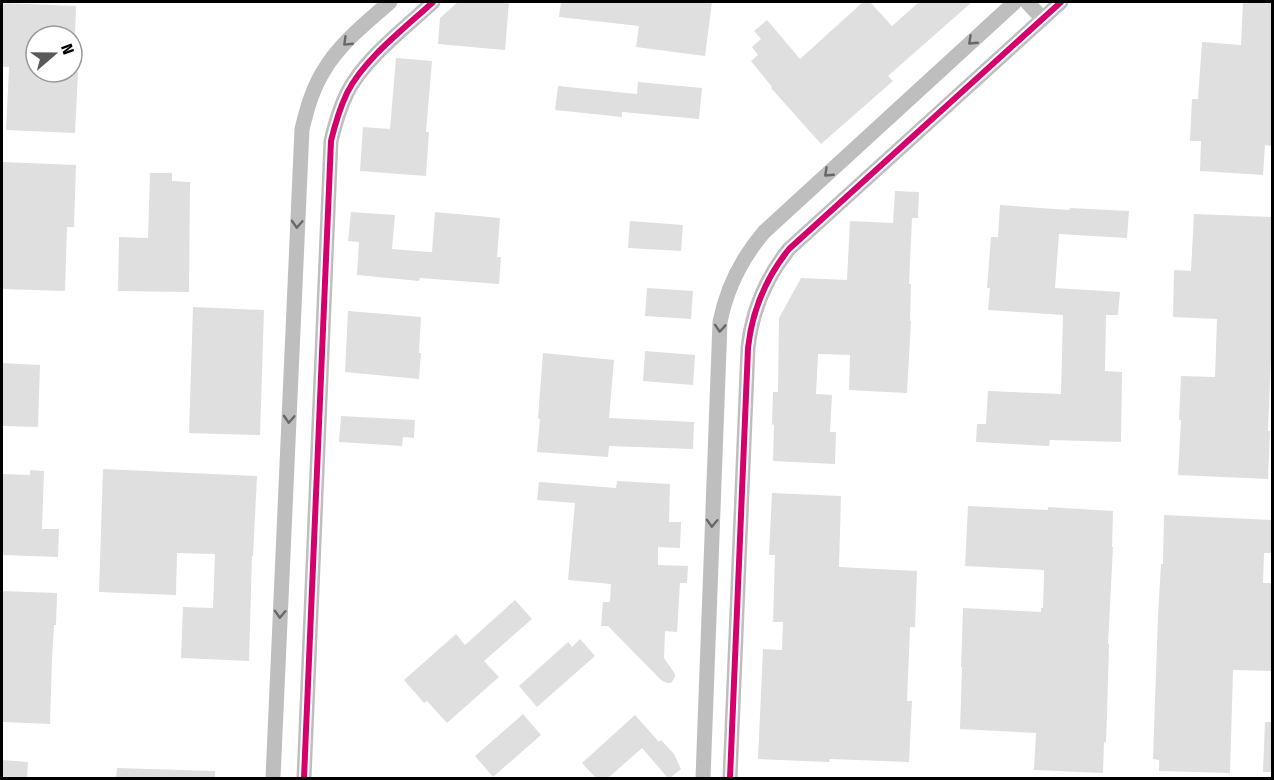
<svg xmlns="http://www.w3.org/2000/svg" width="1274" height="780" viewBox="0 0 1274 780" font-family="'Fira Sans Condensed',sans-serif">
<style>
.building{fill:#dfdfdf}
.lines{fill:none;stroke-linecap:round;stroke-linejoin:round}
.minor{stroke:#bebebe;stroke-width:15}
.cycleway-casing{stroke:#fff;stroke-width:10}
.cycleway{stroke:#d6006c;stroke-width:6}
.oneway{stroke:#686868}
</style>
<rect width="100%" height="100%" fill="#fff"/>
<g class="building">
<polygon points="458,2 509,2 505,50 438,44 440,18"/>
<polygon points="561,2 712,2 705,56 636,47 639,26 559,17"/>
<polygon points="863,2 870,2 892,26 919,2 972,2 888,76 893,81 821,144 771,88 772,87 751,61 758,55 752,47 761,39 754,31 767,20 800,59"/>
<polygon points="1243,2 1272,2 1272,146 1265,145 1263,175 1200,171 1201,141 1190,141 1192,99 1198,99 1202,42 1241,45"/>
<polygon points="2,3 76,6 75,36 36,36 36,72 78,72 75,133 6,130 9,67 2,67"/>
<polygon points="396,58 432,61 426,132 429,132 426,176 360,171 363,127 390,129"/>
<polygon points="638,82 702,88 699,119 622,112 622,117 555,110 558,86 637,94"/>
<polygon points="2,162 76,165 74,227 67,227 65,291 2,289"/>
<polygon points="150,173 172,173 172,181 190,182 189,292 118,291 119,237 148,238"/>
<polygon points="895,191 919,192 918,218 912,218 909,284 911,284 910,321 911,321 907,393 849,390 850,355 818,354 816,394 832,395 830,432 836,432 835,464 773,461 774,425 772,424 773,392 778,392 779,318 801,278 847,280 850,221 893,223"/>
<polygon points="1000,205 1069,210 1070,208 1129,211 1127,238 1059,234 1055,288 1120,292 1118,315 1106,315 1105,371 1122,372 1121,442 1050,440 1049,446 976,442 977,424 986,424 988,391 1061,394 1063,315 988,310 990,288 987,288 991,237 998,237"/>
<polygon points="351,212 395,215 392,249 429,252 432,252 435,212 500,218 497,257 501,257 499,284 420,278 419,281 357,275 359,242 348,241"/>
<polygon points="1194,214 1272,217 1272,332 1268,431 1270,431 1268,479 1178,475 1181,420 1179,420 1181,376 1215,377 1217,319 1173,317 1174,270 1191,271"/>
<polygon points="630,221 683,225 681,251 628,248"/>
<polygon points="647,288 693,291 691,319 645,316"/>
<polygon points="193,307 264,310 260,435 189,433"/>
<polygon points="348,311 421,317 419,353 421,353 419,379 345,372"/>
<polygon points="645,351 695,355 693,385 643,381"/>
<polygon points="543,353 614,360 609,418 694,422 693,449 609,446 608,457 537,452 540,419 538,418"/>
<polygon points="2,363 40,365 38,427 2,426"/>
<polygon points="341,416 415,420 414,438 403,437 402,446 339,442"/>
<polygon points="103,469 257,476 253,556 252,556 249,661 181,658 183,607 213,608 215,554 177,553 176,595 99,592"/>
<polygon points="30,470 44,471 42,529 59,529 58,557 2,555 2,474 30,475"/>
<polygon points="617,481 670,484 669,522 681,522 680,548 658,547 658,565 688,566 687,583 680,583 677,632 665,631 664,658 675,674 675,677 671,683 667,683 661,680 608,626 601,626 603,602 610,602 611,584 568,580 575,503 537,500 539,482 616,488"/>
<polygon points="772,493 841,496 839,567 917,571 915,627 910,627 907,701 912,701 909,762 830,759 829,762 758,759 763,649 782,650 783,622 773,622 775,555 769,555"/>
<polygon points="968,506 1048,510 1048,507 1113,511 1112,547 1113,547 1108,644 1109,644 1107,715 1106,742 1104,742 1103,773 1034,770 1036,733 960,729 962,667 961,667 963,608 1041,612 1041,608 1043,608 1044,576 1044,570 965,566"/>
<polygon points="1164,515 1272,520 1272,553 1264,553 1263,583 1272,583 1272,671 1233,670 1230,773 1159,771 1159,760 1153,759 1158,616 1161,564 1163,564"/>
<polygon points="2,591 57,593 56,625 54,625 52,659 50,724 2,722"/>
<polygon points="515,600 532,619 484,661 499,677 447,723 427,701 424,703 404,680 456,634 465,645"/>
<polygon points="580,639 595,656 537,707 519,686 568,642 572,647"/>
<polygon points="523,714 541,735 493,777 475,756"/>
<polygon points="635,715 659,742 661,740 674,754 681,769 670,778 668,778 642,748 608,778 596,778 582,763"/>
<polygon points="1265,722 1272,722 1272,772 1263,772"/>
<polygon points="2,760 28,762 27,778 2,778"/>
<polygon points="117,768 215,771 215,778 116,778"/>
</g>
<g class="lines">
<g class="minor">
<polyline points="1027,2 1042,18"/>
<path d="M 273,778 L 302,129 C 307,109 312,90 323,72 C 339,44 366,23 390,2"/>
<path d="M 304,778 L 331,141 C 335,124 340,108 347,93 C 364,59 405,28 433,2"/>
<path d="M 703,778 L 720,322 C 727,287 741,259 764,232 L 1015,2"/>
<path d="M 730,778 L 748,348 C 752,311 765,279 789,249 L 1061,2"/>
</g>
<g class="cycleway-casing">
<g id="cycleway">
<path d="M 304,778 L 331,141 C 335,124 340,108 347,93 C 364,59 405,28 433,2"/>
<path d="M 730,778 L 748,348 C 752,311 765,279 789,249 L 1061,2"/>
</g>
</g>
<use href="#cycleway" class="cycleway"/>
</g>
<defs><path id="oneway-chevron" d="M-2-3.5L2.5 0L-2 3.5" fill="none" stroke-width="1.6" stroke-linecap="round" stroke-linejoin="round" transform="scale(1.5)"/></defs>
<g class="oneway">
<use href="#oneway-chevron" transform="translate(972 41) rotate(137)"/>
<use href="#oneway-chevron" transform="translate(347 42) rotate(136)"/>
<use href="#oneway-chevron" transform="translate(828 173) rotate(137)"/>
<use href="#oneway-chevron" transform="translate(297 224) rotate(93)"/>
<use href="#oneway-chevron" transform="translate(720 328) rotate(94)"/>
<use href="#oneway-chevron" transform="translate(289 419) rotate(93)"/>
<use href="#oneway-chevron" transform="translate(712 523) rotate(92)"/>
<use href="#oneway-chevron" transform="translate(280 614) rotate(92)"/>
</g>
<rect width="1274" height="780" fill="none" stroke="#000000" stroke-width="6"/>
<g transform="translate(54 54) rotate(70)"><circle r="28" fill="#ffffff" stroke="#999999" stroke-width="1.5"/>
<path d="M0-4.5L10 22L0 15L-10 22Z" fill="#595959"/>
<text y="-9" font-size="16" font-weight="bold" text-anchor="middle" fill="#000000">N</text>
</g>
</svg>
